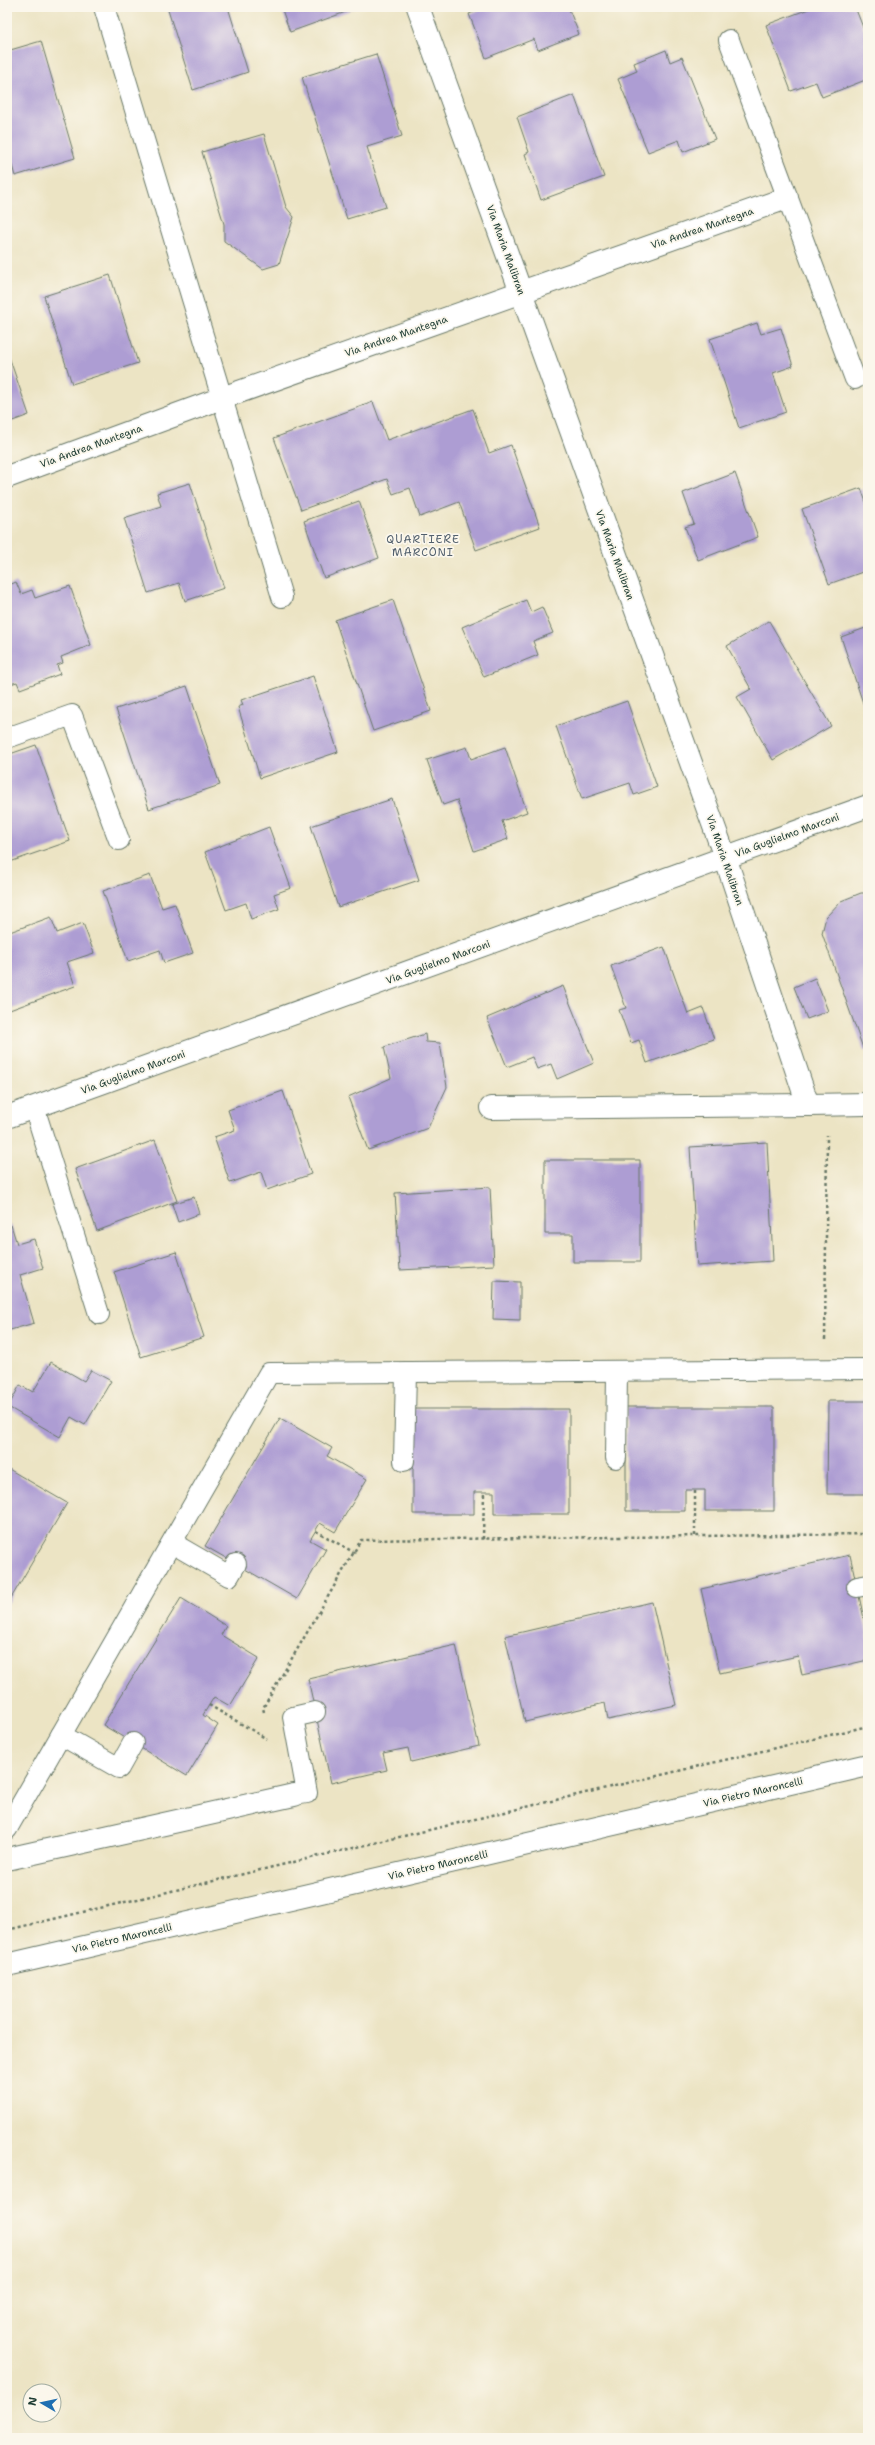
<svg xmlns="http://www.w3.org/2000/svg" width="875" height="2445" viewBox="0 0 875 2445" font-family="'Shantell Sans',sans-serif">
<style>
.building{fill:#ad9dd3}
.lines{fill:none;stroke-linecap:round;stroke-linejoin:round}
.service-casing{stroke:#677766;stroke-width:22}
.minor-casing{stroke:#677766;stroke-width:24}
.path{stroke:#677766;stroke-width:2.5;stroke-dasharray:3 3;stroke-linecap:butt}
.service{stroke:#fff;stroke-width:20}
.minor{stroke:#fff;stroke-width:22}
.labels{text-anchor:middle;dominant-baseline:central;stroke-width:3.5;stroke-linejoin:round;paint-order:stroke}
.street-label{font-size:10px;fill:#1f3d34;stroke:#fbf7ec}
.neighbourhood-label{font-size:11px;letter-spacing:1px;fill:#515f6c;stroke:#fbf7ec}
</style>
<rect width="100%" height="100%" fill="#fbf7ec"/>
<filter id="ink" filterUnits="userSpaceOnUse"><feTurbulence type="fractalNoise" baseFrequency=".025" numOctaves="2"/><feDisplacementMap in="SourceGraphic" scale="8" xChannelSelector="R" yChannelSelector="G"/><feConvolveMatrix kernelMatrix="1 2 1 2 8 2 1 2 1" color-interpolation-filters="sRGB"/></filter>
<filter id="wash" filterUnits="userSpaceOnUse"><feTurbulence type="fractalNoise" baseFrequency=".012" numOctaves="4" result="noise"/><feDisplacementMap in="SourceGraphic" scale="16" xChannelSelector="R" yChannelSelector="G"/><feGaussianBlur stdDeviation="0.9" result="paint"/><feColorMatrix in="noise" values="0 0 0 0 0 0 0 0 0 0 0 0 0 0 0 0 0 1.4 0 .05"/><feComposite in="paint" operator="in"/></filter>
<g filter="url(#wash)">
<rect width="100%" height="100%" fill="#ece4c4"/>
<g id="blocks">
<g class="building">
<polygon points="167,7 228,7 248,72 193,90"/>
<polygon points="281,7 354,7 354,9 290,32"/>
<polygon points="486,7 568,7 579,34 538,50 534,39 486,58 469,14"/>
<polygon points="814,7 855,7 864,30 868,28 868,79 822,97 816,82 791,91 766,25"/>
<polygon points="41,41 75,158 15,176 7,148 7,51"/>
<polygon points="666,50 670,62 682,57 715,139 683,152 679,140 648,152 618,79 637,71 634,63"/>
<polygon points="376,54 402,136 367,147 386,207 347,219 302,77"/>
<polygon points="574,95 604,177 541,200 525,154 529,152 517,117"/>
<polygon points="264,134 286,207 294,217 279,264 263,269 224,241 224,224 202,152"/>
<polygon points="110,275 138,363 72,384 44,296"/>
<polygon points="757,323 761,334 781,328 793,366 773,373 786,412 739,428 710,339"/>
<polygon points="7,351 29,415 7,423"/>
<polygon points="373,402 387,440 473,409 489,453 511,445 540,527 476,550 459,502 420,517 410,488 393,494 387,479 301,510 274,438"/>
<polygon points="735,473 758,537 698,560 685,527 694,524 683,493"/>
<polygon points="190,483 224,588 185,601 179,583 148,593 124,518 161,506 157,493"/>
<polygon points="861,488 868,508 868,570 829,584 802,509"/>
<polygon points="359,501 379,558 324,578 304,521"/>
<polygon points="16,582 21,594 32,590 35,598 70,586 91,645 61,657 63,663 57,665 60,674 20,689 17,682 7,685 7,586"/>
<polygon points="393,600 431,711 373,731 335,620"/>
<polygon points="526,600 531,612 542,607 553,633 533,641 538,655 484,677 462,627"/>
<polygon points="769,621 831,726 773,760 737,697 751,689 727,646"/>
<polygon points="868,627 868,718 841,637"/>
<polygon points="313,676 338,752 260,778 238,707 243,705 241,700"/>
<polygon points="187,686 220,785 149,809 116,709"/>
<polygon points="627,701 657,787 634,795 630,783 582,799 556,726"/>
<polygon points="36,745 70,841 7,863 7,755"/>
<polygon points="467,747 471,759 505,747 527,812 502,821 508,839 474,851 457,800 443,805 427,760"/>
<polygon points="392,799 419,880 338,907 311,826"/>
<polygon points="269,827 291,888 274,894 279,909 251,919 246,903 226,910 205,852"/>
<polygon points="150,875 162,908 175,904 193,953 164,963 160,950 128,961 103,891"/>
<polygon points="861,893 868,893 868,1051 864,1051 822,933 826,917 841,901"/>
<polygon points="51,917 57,933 83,923 94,953 67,962 75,986 7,1011 7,933"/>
<polygon points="664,947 688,1014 703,1008 714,1039 647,1063 639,1040 631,1043 619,1010 626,1008 611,966"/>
<polygon points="815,978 828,1011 807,1019 794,987"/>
<polygon points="563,986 594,1063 557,1079 551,1064 537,1069 532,1057 507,1067 487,1018"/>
<polygon points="425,1034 426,1042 440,1043 447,1087 428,1128 368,1150 348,1097 391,1078 384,1047"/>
<polygon points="283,1091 311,1174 267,1190 261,1172 230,1183 214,1137 235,1130 228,1110"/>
<polygon points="155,1140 177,1201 97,1231 75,1169"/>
<polygon points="767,1142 773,1261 697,1266 690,1147"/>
<polygon points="545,1160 640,1160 640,1262 573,1262 573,1234 545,1234"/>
<polygon points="490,1187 494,1265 400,1270 395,1193"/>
<polygon points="194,1197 199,1214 178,1222 172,1204"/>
<polygon points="11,1225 17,1244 34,1239 43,1268 20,1275 34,1323 7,1331 7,1226"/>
<polygon points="176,1252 204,1337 141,1357 114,1272"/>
<polygon points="494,1281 520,1282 520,1320 493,1319"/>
<polygon points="51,1362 84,1381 91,1370 111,1381 85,1425 71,1417 60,1437 8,1407 20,1385 33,1392"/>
<polygon points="828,1401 868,1401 868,1494 827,1494"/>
<polygon points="626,1407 774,1407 774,1511 705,1511 705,1490 685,1490 685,1511 626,1511"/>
<polygon points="413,1409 569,1409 569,1514 494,1514 494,1492 474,1492 474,1514 413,1514"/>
<polygon points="280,1418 332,1448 327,1456 367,1479 335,1532 320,1523 310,1540 326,1549 297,1599 205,1546"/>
<polygon points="7,1468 67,1503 7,1605"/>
<polygon points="850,1555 868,1637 868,1660 802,1675 798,1656 720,1673 701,1589"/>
<polygon points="181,1598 226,1626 221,1635 259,1658 230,1706 214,1697 203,1715 218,1725 187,1776 103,1725"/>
<polygon points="652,1602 676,1705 608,1720 605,1703 525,1722 505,1636"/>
<polygon points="456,1645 479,1746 411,1762 408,1748 383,1753 387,1770 331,1783 308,1679"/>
</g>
</g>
</g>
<g filter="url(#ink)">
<use href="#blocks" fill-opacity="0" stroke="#677766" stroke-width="1"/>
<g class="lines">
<g class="service-casing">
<g id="service">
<polyline points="104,7 282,597"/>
<polyline points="729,40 855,379"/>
<polyline points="7,738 72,715 119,840"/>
<polyline points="34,1107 99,1314"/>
<polyline points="616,1458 617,1371"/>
<polyline points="404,1461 406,1372"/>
<polyline points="172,1543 229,1576 236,1564"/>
<polyline points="857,1587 868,1585"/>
<polyline points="61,1735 119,1768 133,1743"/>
<polyline points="294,1795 307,1793 293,1717 315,1712"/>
<polyline points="7,1829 269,1373 868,1369"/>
</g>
</g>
<g class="minor-casing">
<g id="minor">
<polyline points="418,7 725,857 808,1105 868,1104"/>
<polyline points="7,477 222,398 787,198"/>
<polyline points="491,1108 808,1105"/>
<polyline points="7,1117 868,806"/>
<polyline points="7,1859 294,1795"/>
<polyline points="7,1965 868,1765"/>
</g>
</g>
<g class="path">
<polyline points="825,1340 827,1135"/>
<polyline points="316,1531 355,1553"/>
<polyline points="695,1536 695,1490"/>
<polyline points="483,1539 484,1492"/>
<polyline points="209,1705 267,1739"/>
<polyline points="264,1712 263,1708 361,1540 868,1534"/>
<polyline points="7,1930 868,1726"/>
</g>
<use href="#service" class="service"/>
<use href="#minor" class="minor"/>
</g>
</g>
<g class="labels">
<g class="street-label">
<text transform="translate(702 228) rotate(-19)">Via Andrea Mantegna</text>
<text transform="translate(506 250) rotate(70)">Via Maria Malibran</text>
<text transform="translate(396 336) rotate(-19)">Via Andrea Mantegna</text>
<text transform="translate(91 446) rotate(-20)">Via Andrea Mantegna</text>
<text transform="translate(615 555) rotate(70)">Via Maria Malibran</text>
<text transform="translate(787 835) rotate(-20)">Via Guglielmo Marconi</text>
<text transform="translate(725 860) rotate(71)">Via Maria Malibran</text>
<text transform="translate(438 962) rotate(-20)">Via Guglielmo Marconi</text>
<text transform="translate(133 1072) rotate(-20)">Via Guglielmo Marconi</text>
<text transform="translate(753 1792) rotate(-13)">Via Pietro Maroncelli</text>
<text transform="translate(438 1865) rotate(-13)">Via Pietro Maroncelli</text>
<text transform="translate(122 1938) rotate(-13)">Via Pietro Maroncelli</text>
</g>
<g class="neighbourhood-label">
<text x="423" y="539">QUARTIERE<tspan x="423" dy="13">MARCONI</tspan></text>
</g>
</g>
<rect width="875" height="2445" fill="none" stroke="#fbf7ec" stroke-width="24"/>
<g transform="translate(42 2403) rotate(279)"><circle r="19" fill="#fbf7ec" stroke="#a3ada2"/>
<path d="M0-3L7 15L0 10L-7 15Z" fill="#1f6fb2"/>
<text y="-6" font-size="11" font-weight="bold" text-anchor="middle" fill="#1f3d34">N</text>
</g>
</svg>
